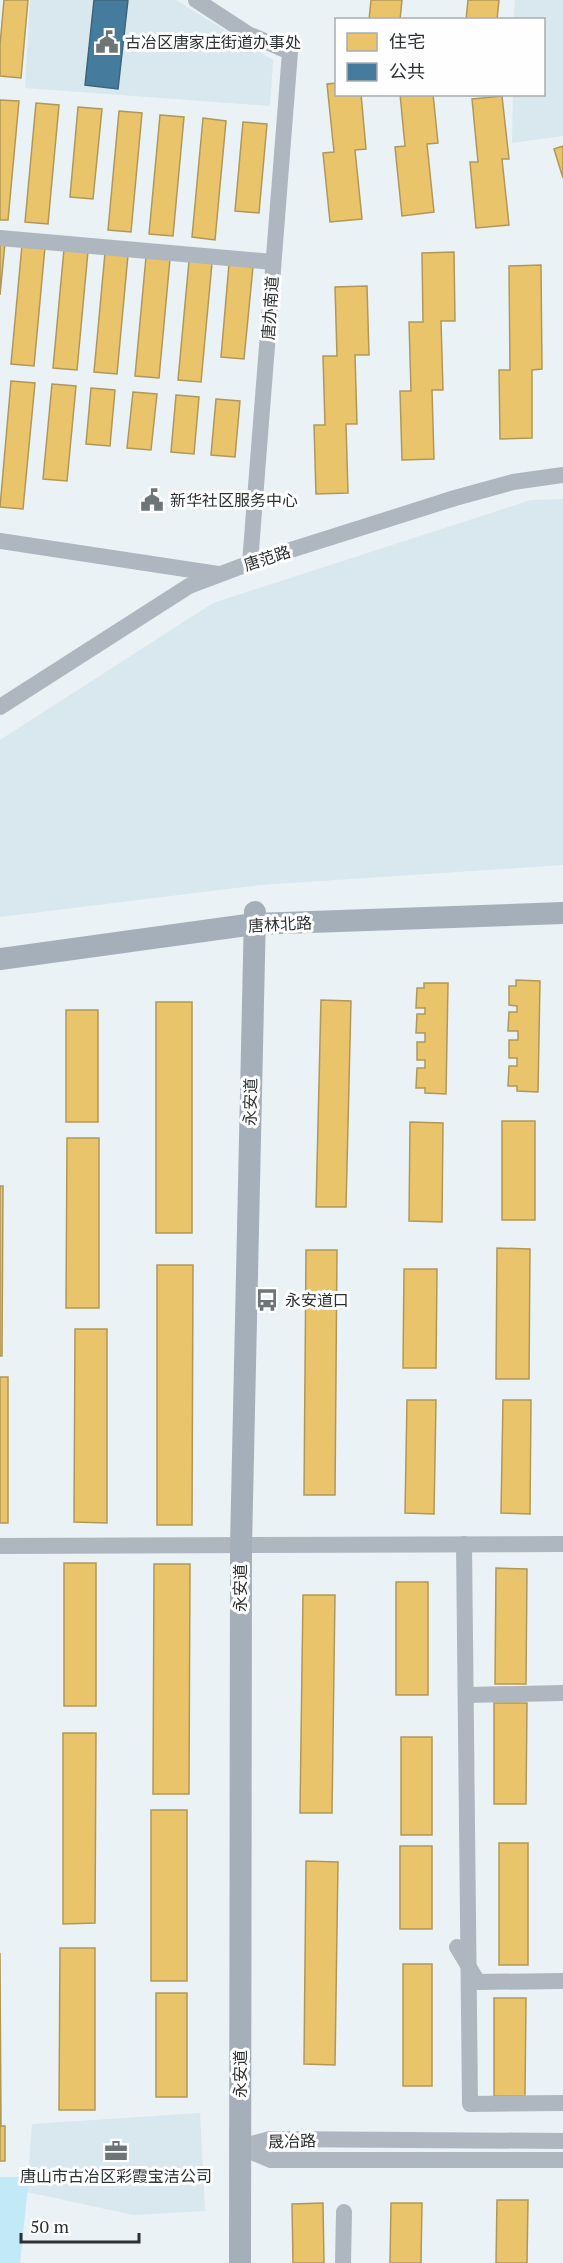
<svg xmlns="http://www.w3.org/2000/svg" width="563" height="2263" viewBox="0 0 563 2263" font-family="'PT Serif','Noto Sans SC',serif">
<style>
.built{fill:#d9e7ee}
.green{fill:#c1e9f7}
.homes{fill:#e9c46a;stroke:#b0985a;stroke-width:1.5}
.public{fill:#457b9d;stroke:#3e657d;stroke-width:1.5}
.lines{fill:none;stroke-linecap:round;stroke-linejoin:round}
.minor{stroke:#aeb7c0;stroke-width:16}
.major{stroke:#a4afba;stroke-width:22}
.labels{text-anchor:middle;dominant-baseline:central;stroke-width:6;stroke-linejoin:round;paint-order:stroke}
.poi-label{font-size:16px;fill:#2c3133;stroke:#fefefe;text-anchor:start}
.street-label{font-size:16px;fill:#2c3133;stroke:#fefefe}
</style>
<rect width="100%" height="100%" fill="#eaf2f5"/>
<g class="built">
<polygon points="30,0 176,0 273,60 270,106 25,88"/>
<polygon points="515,0 563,0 563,136 512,143 513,95 544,94 544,20 514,19"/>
<polygon points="563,499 563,865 260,885 0,917 0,740 213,603 531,500"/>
<polygon points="200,2113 205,2211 133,2215 27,2192 32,2124"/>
</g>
<polygon class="green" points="0,2177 29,2177 20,2263 0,2263"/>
<g class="homes">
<polygon points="4,0 28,0 21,78 0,76 0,45"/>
<polygon points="371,0 402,0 400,20 369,20"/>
<polygon points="468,0 499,0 497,20 466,20"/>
<polygon points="336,83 336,94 361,94 366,149 355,150 362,219 330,222 323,153 334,152 327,84"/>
<polygon points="400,94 433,94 438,143 427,144 434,212 402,216 395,147 405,146"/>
<polygon points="502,96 509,159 502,159 509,225 476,228 470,162 478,162 472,99"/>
<polygon points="0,100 19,101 8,220 0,220"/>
<polygon points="36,103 59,105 48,224 25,222"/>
<polygon points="78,107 102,109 93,199 70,197"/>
<polygon points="119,111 142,113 131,232 108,230"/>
<polygon points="160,115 184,117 173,236 149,234"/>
<polygon points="203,118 226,121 215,240 192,237"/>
<polygon points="243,122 267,124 259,213 235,211"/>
<polygon points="563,146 563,178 554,149"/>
<polygon points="0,243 5,243 0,295"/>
<polygon points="22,245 45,247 34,366 11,364"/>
<polygon points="64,249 88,251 77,370 53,368"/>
<polygon points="454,252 455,321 441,321 443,390 432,390 434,459 402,460 400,391 411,391 409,322 423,322 422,253"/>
<polygon points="105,253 128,255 117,374 94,372"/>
<polygon points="146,257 170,259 159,378 135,376"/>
<polygon points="189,261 212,263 201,382 178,380"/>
<polygon points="229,264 253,267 244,359 221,357"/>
<polygon points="541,265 542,369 532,370 532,438 500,439 499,370 510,370 509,266"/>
<polygon points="367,286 369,355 355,355 357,424 346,424 348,493 316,494 314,425 325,425 323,356 337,356 335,287"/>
<polygon points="11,381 35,383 23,509 0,507"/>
<polygon points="52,384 76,386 67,481 43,479"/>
<polygon points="91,388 115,390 110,446 86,444"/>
<polygon points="133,392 157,394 151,450 127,448"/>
<polygon points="176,395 199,397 194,454 171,452"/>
<polygon points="216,399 240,401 235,457 211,455"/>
<polygon points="516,980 540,981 538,1092 517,1091 517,1086 508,1086 509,1066 517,1066 517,1058 509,1058 509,1040 518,1040 518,1031 508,1031 509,1012 517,1012 517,1006 509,1005 509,986 516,986"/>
<polygon points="424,983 448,983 446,1094 425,1093 425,1088 416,1088 417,1068 425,1068 425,1060 417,1060 417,1042 425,1042 425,1033 416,1033 417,1014 425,1014 425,1008 416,1008 417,988 424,988"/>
<polygon points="321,1000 351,1001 346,1207 316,1207"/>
<rect x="156" y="1002" width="36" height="231"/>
<rect x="66" y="1010" width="32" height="112"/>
<rect x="502" y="1121" width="33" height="99"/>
<polygon points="410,1122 443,1123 442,1222 409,1221"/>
<polygon points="67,1138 99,1138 99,1308 66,1308"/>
<polygon points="0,1186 3,1186 2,1356 0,1356"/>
<polygon points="497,1248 530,1249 529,1379 496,1379"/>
<polygon points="306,1250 337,1250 335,1495 304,1495"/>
<polygon points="157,1265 193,1265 192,1525 157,1525"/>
<polygon points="404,1269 437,1269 436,1368 403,1368"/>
<polygon points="75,1329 107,1329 107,1523 74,1522"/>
<rect x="0" y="1377" width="8" height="146"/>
<polygon points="407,1400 436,1400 434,1514 405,1513"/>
<polygon points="503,1400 531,1400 530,1514 501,1513"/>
<rect x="64" y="1563" width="32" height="143"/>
<polygon points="154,1564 190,1564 189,1794 153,1794"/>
<polygon points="496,1568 527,1569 526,1684 495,1684"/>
<rect x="396" y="1582" width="32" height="113"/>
<polygon points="303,1595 335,1595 332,1813 300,1813"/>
<polygon points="494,1703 527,1703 526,1804 494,1804"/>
<polygon points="63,1733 96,1733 95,1923 63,1924"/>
<rect x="401" y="1737" width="31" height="98"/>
<rect x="151" y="1810" width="36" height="171"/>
<rect x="499" y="1843" width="29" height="122"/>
<rect x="400" y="1846" width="32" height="83"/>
<polygon points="306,1861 338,1862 335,2065 304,2064"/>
<polygon points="60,1948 95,1948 95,2110 59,2110"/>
<polygon points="0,1953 1,2126 5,2126 5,2161 0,2161"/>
<rect x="403" y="1964" width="29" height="122"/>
<rect x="156" y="1993" width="31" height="104"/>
<polygon points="494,1998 526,1998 525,2096 494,2096"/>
<polygon points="497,2200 528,2200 527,2263 496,2263"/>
<polygon points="323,2203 324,2263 293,2263 292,2204"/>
<polygon points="391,2203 422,2203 421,2263 390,2263"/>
</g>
<polygon class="public" points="94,0 128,0 118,89 85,85"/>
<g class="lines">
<g class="minor">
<polyline points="196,0 248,34 290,52 250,563"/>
<polyline points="0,238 273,262"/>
<polyline points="0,541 218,574"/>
<polyline points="0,707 189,586 250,563 455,498 513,482 563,475"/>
<polyline points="464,1544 470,2104 563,2103"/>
<polyline points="0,1546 563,1544"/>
<polyline points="466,1695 563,1693"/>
<polyline points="457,1947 478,1982 563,1981"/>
<polyline points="240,2147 271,2160 563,2160"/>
<polyline points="240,2147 270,2139 563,2141"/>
<polyline points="343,2263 344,2212"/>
</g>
<g class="major">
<polyline points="0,959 254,924 563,913"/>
<polyline points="240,2263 241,1546 255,912"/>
</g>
</g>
<defs>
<g id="civic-bare" transform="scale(1.8)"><path d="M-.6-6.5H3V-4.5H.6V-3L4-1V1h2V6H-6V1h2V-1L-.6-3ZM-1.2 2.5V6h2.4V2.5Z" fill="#6e7577" stroke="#fefefe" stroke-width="2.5" paint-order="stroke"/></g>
<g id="bus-bare" transform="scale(1.8)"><path d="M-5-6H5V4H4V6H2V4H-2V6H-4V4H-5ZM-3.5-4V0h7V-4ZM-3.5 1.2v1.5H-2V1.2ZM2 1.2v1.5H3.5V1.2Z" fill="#6e7577" stroke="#fefefe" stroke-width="2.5" paint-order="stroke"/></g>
<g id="office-bare" transform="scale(1.8)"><path d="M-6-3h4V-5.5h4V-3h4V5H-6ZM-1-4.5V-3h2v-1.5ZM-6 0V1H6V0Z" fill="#6e7577" stroke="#fefefe" stroke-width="2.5" paint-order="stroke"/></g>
</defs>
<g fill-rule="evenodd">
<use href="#civic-bare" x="107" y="42"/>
<use href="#civic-bare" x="152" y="500"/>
<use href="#bus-bare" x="267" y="1300"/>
<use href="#office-bare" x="116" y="2151"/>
</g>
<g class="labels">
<g class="poi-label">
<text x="125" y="42">古冶区唐家庄街道办事处</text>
<text x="170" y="500">新华社区服务中心</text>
<text x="285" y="1300">永安道口</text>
<text x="116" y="2176" text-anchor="middle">唐山市古冶区彩霞宝洁公司</text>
</g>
<g class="street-label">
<text transform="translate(270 308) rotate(-86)">唐办南道</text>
<text transform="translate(267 558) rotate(-18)">唐范路</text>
<text transform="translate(280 924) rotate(-3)">唐林北路</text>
<text transform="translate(250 1102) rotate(-89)">永安道</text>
<text transform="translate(240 1588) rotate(-90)">永安道</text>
<text transform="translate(240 2074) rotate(-90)">永安道</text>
<text transform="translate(292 2141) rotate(-2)">晟冶路</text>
</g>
</g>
<rect x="335" y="18" width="210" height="78" fill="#fefefe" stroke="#aaacad" stroke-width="1.5"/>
<rect x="347" y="33" width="30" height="18" fill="#e9c46a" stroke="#aaacad" stroke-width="1.5"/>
<text x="389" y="48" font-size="18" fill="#2c3133">住宅</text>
<rect x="347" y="63" width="30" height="18" fill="#457b9d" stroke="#aaacad" stroke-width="1.5"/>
<text x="389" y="78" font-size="18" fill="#2c3133">公共</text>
<path d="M21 2233v9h118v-9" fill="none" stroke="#2c3133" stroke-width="3"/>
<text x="30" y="2233" font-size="18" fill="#2c3133" stroke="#fefefe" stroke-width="4.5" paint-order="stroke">50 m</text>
</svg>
